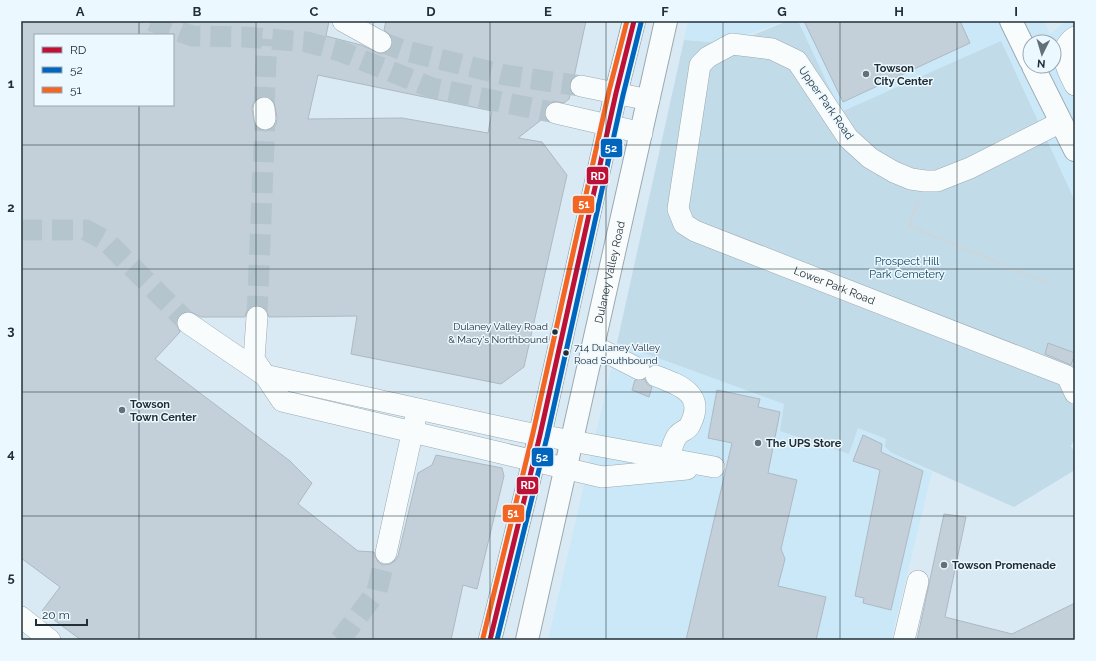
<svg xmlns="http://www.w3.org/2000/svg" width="1096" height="661" viewBox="0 0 1096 661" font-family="Raleway,sans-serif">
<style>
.built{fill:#cae8f8;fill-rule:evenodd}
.green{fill:#c2dbe8}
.building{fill:#c4d0d9;stroke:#aeb9c2;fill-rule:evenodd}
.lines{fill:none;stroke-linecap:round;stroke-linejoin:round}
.minor-tunnel{stroke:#b5c5ce;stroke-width:21;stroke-dasharray:21 10;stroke-linecap:butt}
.minor-casing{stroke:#9ba9b0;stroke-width:22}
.major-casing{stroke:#9ba9b0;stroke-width:24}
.path{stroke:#cfd4d7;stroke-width:2.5;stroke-dasharray:3 2;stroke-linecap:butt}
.minor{stroke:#f9fcfd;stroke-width:21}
.major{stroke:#f9fcfd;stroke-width:22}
.bus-1-casing{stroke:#ebf8ff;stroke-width:8}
.bus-2-casing{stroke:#ebf8ff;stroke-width:8}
.bus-3-casing{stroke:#ebf8ff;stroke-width:8}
.bus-1{stroke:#be1136;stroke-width:5}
.bus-2{stroke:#0065bd;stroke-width:5}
.bus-3{stroke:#f26522;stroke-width:5}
.grid{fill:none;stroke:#232f36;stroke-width:1;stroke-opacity:0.55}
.poi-dot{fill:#637078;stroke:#ebf8ff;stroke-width:1.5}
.bus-dot{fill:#232f36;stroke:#ebf8ff;stroke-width:1.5}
.labels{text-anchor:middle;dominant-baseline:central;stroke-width:3;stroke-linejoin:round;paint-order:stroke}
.bus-label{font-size:10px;fill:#232f36;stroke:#ebf8ff;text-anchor:end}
.poi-label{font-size:11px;font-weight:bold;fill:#232f36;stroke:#ebf8ff;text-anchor:start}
.street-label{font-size:11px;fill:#232f36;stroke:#ebf8ff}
.park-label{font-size:11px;fill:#13475d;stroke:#ebf8ff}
.line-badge{stroke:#ebf8ff;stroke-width:1.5}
.badge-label{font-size:11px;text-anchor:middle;font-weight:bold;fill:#fff}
.neatline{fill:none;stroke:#232f36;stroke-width:1.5}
.grid-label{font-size:13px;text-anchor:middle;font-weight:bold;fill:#232f36}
</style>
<rect width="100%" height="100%" fill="#d9eaf4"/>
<g class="built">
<polygon points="688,21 785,21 725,43 684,40"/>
<path d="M 798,21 L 1044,21 L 1050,34 L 1066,21 L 1075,21 L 1075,194 L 1073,196 L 1058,166 L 841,112 ZM 1030,42 L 1054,42 L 1054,66 L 1030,66 Z"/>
<polygon points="617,343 784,404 780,431 858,428 886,439 892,453 932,472 891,640 548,640"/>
</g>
<polygon class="green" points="787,21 798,21 841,112 1001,41 1075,201 1075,357 1068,393 1075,410 1075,439 1071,446 1075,453 1075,470 1014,507 892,453 885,447 886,439 858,428 849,454 780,431 784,404 617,343 684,40 732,44"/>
<g class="building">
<path d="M 21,21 L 329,21 L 326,36 L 361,45 L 381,54 L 388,52 L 392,47 L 393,42 L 391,36 L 384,30 L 386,21 L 586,21 L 574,77 L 569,83 L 571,92 L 569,99 L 564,103 L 553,101 L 548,105 L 544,111 L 545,117 L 518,138 L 542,142 L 567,175 L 524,367 L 501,384 L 351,354 L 357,316 L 269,317 L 264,307 L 257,305 L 251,306 L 247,310 L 245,317 L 201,317 L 189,311 L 182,312 L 178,317 L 176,322 L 180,332 L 155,359 L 290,461 L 312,483 L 298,504 L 358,551 L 374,552 L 378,562 L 383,565 L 390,564 L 395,561 L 398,556 L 418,473 L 432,465 L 436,455 L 502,468 L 504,476 L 477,589 L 463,585 L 451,640 L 81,640 L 42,611 L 60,587 L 21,558 ZM 35,35 L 173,35 L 173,105 L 35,105 ZM 318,75 L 492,111 L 488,133 L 402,118 L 308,119 ZM 263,96 L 269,97 L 274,101 L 277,118 L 276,124 L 272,129 L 266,131 L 260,130 L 255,126 L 252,109 L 253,103 L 257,98 Z"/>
<polygon points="804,21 960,21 970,43 843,102"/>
<polygon points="1048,343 1075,353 1071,365 1045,354"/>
<polygon points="645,379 647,384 652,387 649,397 632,390 635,380"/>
<polygon points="717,390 760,399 758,407 780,412 768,473 797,480 781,549 785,559 778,586 826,597 816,640 686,640 732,443 708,438"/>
<polygon points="863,435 882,444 881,452 923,471 891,610 863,603 864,598 855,596 880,470 853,461"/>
<polygon points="944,514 966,517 945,617 1012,634 1075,603 1075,640 917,640"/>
</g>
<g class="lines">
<g class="minor-tunnel">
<polyline points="151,21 192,36 245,37 307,42 340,51 432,88 556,113"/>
<polyline points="381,42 406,51 505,75 581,86"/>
<polyline points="264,108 267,39"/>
<polyline points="21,230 86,230 106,241 188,323"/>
<polyline points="257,317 265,119"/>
<polyline points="340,640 377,591 386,553"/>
</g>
<g class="minor-casing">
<g id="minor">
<polyline points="343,21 381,42"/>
<path d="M 1075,37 C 1056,50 1067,70 1075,85"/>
<polyline points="581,86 649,100"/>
<polyline points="264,108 265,119"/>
<polyline points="556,113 642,133"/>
<path id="s1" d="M 1061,122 L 970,168 L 937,181 L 925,181 L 911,179 L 894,172 L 870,158 L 848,138 L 797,61 L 772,49 L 732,44 L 708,57 L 700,65 L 678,209 L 684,224 L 695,231 L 1067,376 L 1075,393"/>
<polyline points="257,317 254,359 282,401 602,477 687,469"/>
<polyline points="188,323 264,375 523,432 714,467"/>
<polyline points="594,346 639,369"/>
<path d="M 656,376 C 680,385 706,394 690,425 C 688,430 681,431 678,435 C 673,440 671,452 669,458"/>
<polyline points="386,553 415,420"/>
<polyline points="21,617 50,640"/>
<polyline points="904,640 918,581"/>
</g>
</g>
<g class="major-casing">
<g id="major">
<polyline points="1011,21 1030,60"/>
<polyline points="1033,66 1075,150"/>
<polyline points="490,640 540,435 616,93 634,21"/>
<path id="s2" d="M 527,640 L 666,21"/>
</g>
</g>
<polyline class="path" points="919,199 909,226 1050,284"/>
<use href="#minor" class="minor"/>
<use href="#major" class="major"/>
<g class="bus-1-casing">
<polyline id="bus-1" points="490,640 540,435 616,93 634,21"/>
</g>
<g class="bus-2-casing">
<polyline id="bus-2" points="497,640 547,437 623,95 641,23"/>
</g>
<g class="bus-3-casing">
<polyline id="bus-3" points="483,638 533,433 609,91 627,21"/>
</g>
<use href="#bus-1" class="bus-1"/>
<use href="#bus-2" class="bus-2"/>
<use href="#bus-3" class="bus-3"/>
</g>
<path class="grid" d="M 139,21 L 139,35M 256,21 L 256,640M 373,21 L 373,640M 490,21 L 490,640M 606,21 L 606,640M 723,21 L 723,640M 840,21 L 840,640M 957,21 L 957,640M 139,105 L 139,640M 21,145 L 1075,145M 21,269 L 1075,269M 21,392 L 1075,392M 21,516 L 1075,516"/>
<g class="poi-dot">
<circle cx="866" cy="74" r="4"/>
<circle cx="122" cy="410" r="4"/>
<circle cx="758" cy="443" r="4"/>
<circle cx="944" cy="565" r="4"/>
</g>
<g class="bus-dot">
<circle cx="555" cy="332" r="3.5"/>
<circle cx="566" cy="353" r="3.5"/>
</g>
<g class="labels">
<g class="bus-label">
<text x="548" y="326">Dulaney Valley Road<tspan x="548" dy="13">&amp; Macy's Northbound</tspan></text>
<text x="574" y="347" text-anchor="start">714 Dulaney Valley<tspan x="574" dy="13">Road Southbound</tspan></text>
</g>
<g class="poi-label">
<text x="874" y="68">Towson<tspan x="874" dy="13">City Center</tspan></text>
<text x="130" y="404">Towson<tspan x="130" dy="13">Town Center</tspan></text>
<text x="766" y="443">The UPS Store</text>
<text x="952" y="565">Towson Promenade</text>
</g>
<g class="street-label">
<text transform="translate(826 103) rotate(55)">Upper Park Road</text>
<text stroke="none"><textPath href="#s2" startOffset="377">Dulaney Valley Road</textPath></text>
<text stroke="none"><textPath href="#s1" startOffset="763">Lower Park Road</textPath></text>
</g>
<g class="park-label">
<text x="907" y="261">Prospect Hill<tspan x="907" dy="13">Park Cemetery</tspan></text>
</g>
</g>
<g class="line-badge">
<rect x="600" y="138" width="23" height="20" rx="4" fill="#0065bd"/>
<rect x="586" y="166" width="23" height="19" rx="4" fill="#be1136"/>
<rect x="572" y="195" width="23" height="19" rx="4" fill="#f26522"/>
<rect x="531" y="447" width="23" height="20" rx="4" fill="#0065bd"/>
<rect x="516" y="476" width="23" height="19" rx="4" fill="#be1136"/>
<rect x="502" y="504" width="23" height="19" rx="4" fill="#f26522"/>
</g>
<g class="badge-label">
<text x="611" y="152">52</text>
<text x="598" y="180">RD</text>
<text x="584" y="208">51</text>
<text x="542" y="461">52</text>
<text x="528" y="489">RD</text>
<text x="513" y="517">51</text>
</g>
<rect width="1096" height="661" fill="none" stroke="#ebf8ff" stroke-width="44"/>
<rect x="34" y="34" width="140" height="72" fill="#ebf8ff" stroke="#9ba8af"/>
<rect x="42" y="47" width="20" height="6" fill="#be1136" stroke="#9ba8af"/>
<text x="70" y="54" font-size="12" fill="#232f36">RD</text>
<rect x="42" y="67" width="20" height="6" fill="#0065bd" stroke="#9ba8af"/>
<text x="70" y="74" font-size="12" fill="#232f36">52</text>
<rect x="42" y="87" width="20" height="6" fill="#f26522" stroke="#9ba8af"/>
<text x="70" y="94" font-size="12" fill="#232f36">51</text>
<g transform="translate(1042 54) rotate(185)"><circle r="19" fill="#ebf8ff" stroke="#9ba8af"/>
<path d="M0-3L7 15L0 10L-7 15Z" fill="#637078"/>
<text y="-6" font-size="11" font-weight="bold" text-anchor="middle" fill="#232f36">N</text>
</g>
<path d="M36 619v6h51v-6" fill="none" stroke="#232f36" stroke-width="2"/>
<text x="42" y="619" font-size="12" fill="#232f36" stroke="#ebf8ff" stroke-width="3" paint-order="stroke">20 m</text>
<rect x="22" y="22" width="1052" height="617" class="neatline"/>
<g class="grid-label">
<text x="80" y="16">A</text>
<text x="197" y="16">B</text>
<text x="314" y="16">C</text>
<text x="431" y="16">D</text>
<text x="548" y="16">E</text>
<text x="665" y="16">F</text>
<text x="782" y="16">G</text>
<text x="899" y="16">H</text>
<text x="1016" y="16">I</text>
<text x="11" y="88">1</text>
<text x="11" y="212">2</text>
<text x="11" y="335">3</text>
<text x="11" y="458">4</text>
<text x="11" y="582">5</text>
</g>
</svg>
